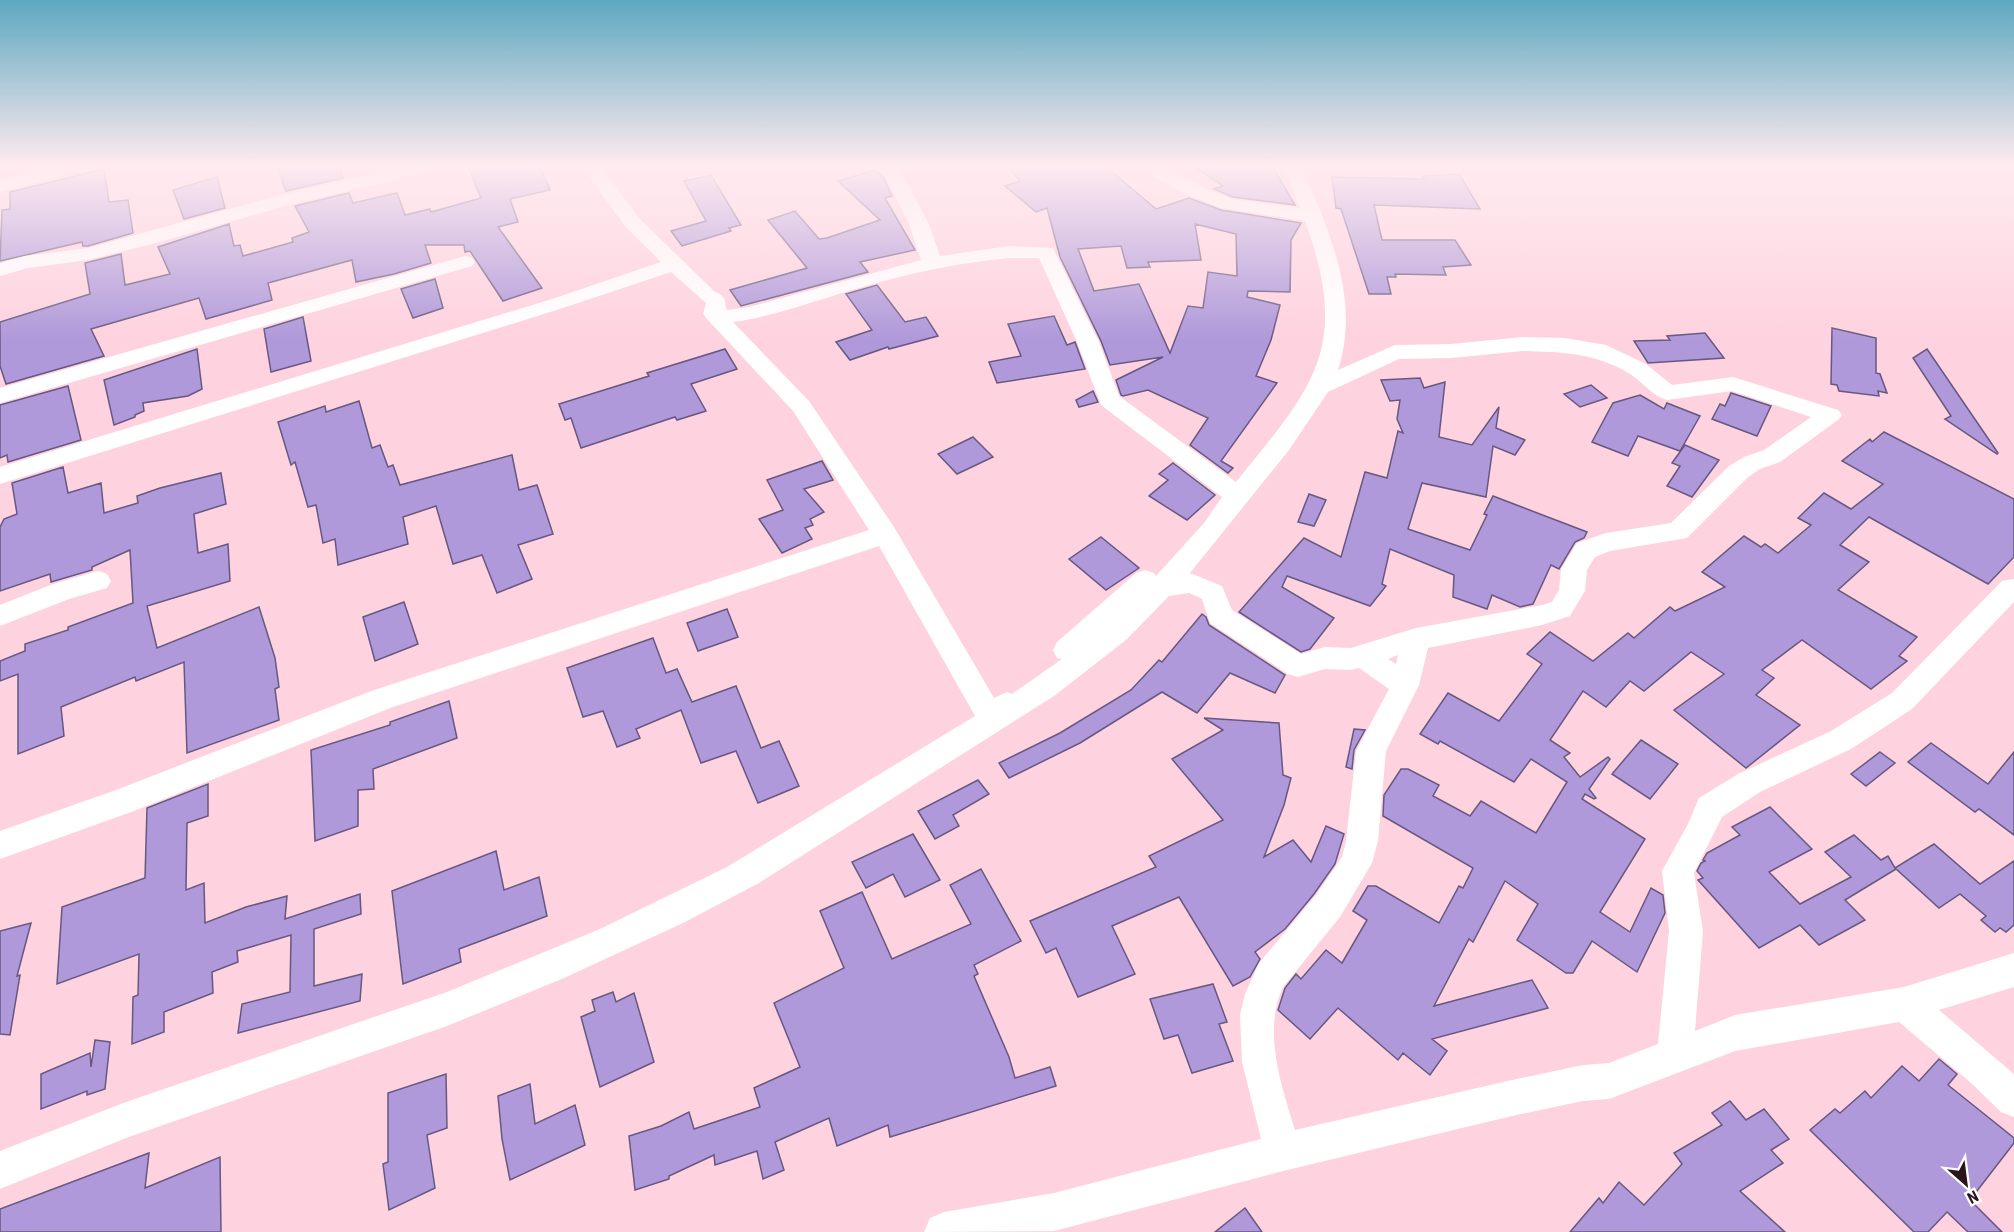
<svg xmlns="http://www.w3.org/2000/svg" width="2014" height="1232" viewBox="0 0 2014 1232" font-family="'Roboto Condensed',sans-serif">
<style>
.building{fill:#af99da;stroke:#665881;stroke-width:1.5;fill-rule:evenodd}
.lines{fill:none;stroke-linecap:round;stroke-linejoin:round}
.street{fill:#fff;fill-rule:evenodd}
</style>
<rect width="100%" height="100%" fill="#fed2de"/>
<g class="building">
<polygon points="277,166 339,166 343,178 286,191"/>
<polygon points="468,166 540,166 550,190 510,199 518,222 498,227 542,288 503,301 470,251 465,252 464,245 425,245 431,263 394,274 356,282 352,260 268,283 272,300 206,319 199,298 91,329 104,356 6,384 0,366 0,322 90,294 85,263 121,254 125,285 170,274 158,247 229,224 234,246 240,245 243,256 293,242 292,238 309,232 295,206 349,193 353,203 397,193 405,215 430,209 431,212 481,198"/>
<path d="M 1007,166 L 1105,166 L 1156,209 L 1189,198 L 1221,210 L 1301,223 L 1291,240 L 1290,292 L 1248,291 L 1247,297 L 1280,305 L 1271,340 L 1256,376 L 1277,383 L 1221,461 L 1233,468 L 1228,473 L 1190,445 L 1208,418 L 1148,390 L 1123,396 L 1121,395 L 1116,380 L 1163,357 L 1110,365 L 1101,341 L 1060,257 L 1047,208 L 1036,212 L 1005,186 L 1020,181 ZM 1195,224 L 1236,234 L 1237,276 L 1208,272 L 1203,308 L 1188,306 L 1170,353 L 1139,284 L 1094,291 L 1078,249 L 1121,246 L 1127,268 L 1150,267 L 1148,262 L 1201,260 Z"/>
<polygon points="1193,166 1272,166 1295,205 1233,197 1214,189 1223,186"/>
<polygon points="104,169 109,202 128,200 133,233 88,246 83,246 82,242 0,261 2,210 10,209 10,192"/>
<polygon points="875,170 883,177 892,196 885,198 915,250 860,262 868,272 741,306 730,290 807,268 768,220 795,211 819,239 827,238 880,220 838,181"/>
<polygon points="1459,174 1480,209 1374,205 1382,240 1455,240 1471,265 1443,267 1446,275 1395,274 1396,277 1387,277 1391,294 1369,294 1341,209 1336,208 1332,177 1424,179 1423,176"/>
<polygon points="711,175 741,225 729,228 731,231 682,246 671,231 706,221 684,181"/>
<polygon points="217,177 225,208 184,219 173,190"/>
<polygon points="435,279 443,308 413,318 401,289"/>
<polygon points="877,285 905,322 926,317 938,336 889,349 888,347 850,360 836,342 872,330 846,294"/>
<polygon points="1054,316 1067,345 1075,342 1085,369 997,383 989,362 1021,356 1008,324"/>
<polygon points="303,317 311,361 271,372 264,329"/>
<polygon points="1832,328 1876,338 1876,373 1880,374 1887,393 1878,391 1879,396 1839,391 1837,385 1831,384"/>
<polygon points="1705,333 1724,358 1648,363 1634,341 1670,340 1667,336"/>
<polygon points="197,349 202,389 188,396 143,403 144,411 135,415 135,417 114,425 104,380"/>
<polygon points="725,349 737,369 691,384 706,411 677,420 675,417 581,448 571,418 565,420 559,404 649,376 647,373"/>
<polygon points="1927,349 1998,453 1997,454 1945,419 1951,416 1913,358"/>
<polygon points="1420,378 1424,388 1445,382 1439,437 1472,445 1499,407 1496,428 1525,440 1515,455 1493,446 1486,497 1422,483 1408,529 1470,550 1487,515 1484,514 1493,496 1587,532 1584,538 1575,542 1559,569 1551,565 1533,604 1520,607 1492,595 1487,609 1453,597 1454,575 1390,549 1382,584 1386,586 1370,606 1287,576 1282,587 1334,618 1310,649 1301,652 1239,612 1304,538 1341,557 1365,472 1387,478 1398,431 1403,433 1397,419 1400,400 1390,401 1381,380"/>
<polygon points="1591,385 1607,398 1580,407 1564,394"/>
<polygon points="68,386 81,440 8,462 7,455 0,458 0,405"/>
<polygon points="1093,391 1098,402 1079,407 1076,400"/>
<polygon points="1731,393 1771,406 1757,436 1712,419 1720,404 1725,406"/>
<polygon points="1640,395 1664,409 1667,403 1700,416 1680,451 1638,436 1628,456 1592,442 1613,403"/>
<polygon points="359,401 372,448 380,445 388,467 393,465 400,485 512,455 519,490 537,485 553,534 518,545 532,579 497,593 482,555 453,564 436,506 403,517 408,544 338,565 335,539 323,543 316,505 308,507 295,462 291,465 278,422 325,406 326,412"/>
<polygon points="1884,432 2014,499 2014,557 1988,584 1869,517 1840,545 1869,562 1838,590 1917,637 1899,656 1907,661 1871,689 1802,640 1762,670 1774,678 1756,695 1800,725 1746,768 1674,710 1724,674 1691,652 1644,691 1630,681 1606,707 1583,691 1550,740 1570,753 1564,757 1580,777 1608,757 1610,759 1589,789 1596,798 1594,799 1585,794 1582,799 1645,839 1600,912 1630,932 1651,888 1663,895 1665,913 1637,972 1592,941 1573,973 1566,973 1517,940 1538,904 1505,881 1473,942 1469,939 1434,1006 1532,980 1548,1008 1432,1039 1447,1051 1430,1075 1403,1053 1398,1060 1338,1008 1310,1039 1278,1010 1285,988 1296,974 1301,979 1326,950 1342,963 1367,920 1353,911 1368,886 1376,886 1439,923 1459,886 1463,888 1473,868 1383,816 1384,795 1401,769 1408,769 1439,785 1433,796 1470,816 1481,801 1536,833 1567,782 1531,759 1514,782 1440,741 1438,744 1420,734 1448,693 1499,721 1542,664 1527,654 1550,632 1593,661 1628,633 1634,638 1670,607 1675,611 1725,587 1702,572 1744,536 1761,547 1765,544 1778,553 1811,525 1798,518 1824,493 1851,509 1883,484 1842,461 1870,439 1872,442"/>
<polygon points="973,437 993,457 957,474 938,454"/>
<polygon points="1685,445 1719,460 1692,497 1667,486 1680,466 1672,463"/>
<polygon points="822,461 833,480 804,489 824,512 810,519 813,525 805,528 812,539 782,553 759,519 783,510 767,480"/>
<polygon points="1173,463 1215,495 1187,520 1149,496 1168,480 1159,474"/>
<polygon points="63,467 68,493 101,483 104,513 138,503 137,496 160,488 221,473 226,504 194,514 198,553 228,544 230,581 147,606 157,648 259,607 275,658 279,687 275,689 279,720 187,753 184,662 136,681 135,677 61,707 64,736 18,754 18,674 0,681 0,661 25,651 25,644 68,630 68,627 133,603 130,550 92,567 92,570 51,582 50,574 0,591 0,527 4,519 17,514 12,483"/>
<polygon points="1309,494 1326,500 1314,526 1298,522"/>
<polygon points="1101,537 1139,568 1106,590 1069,559"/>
<polygon points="404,602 418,644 375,661 363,617"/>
<polygon points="727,609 738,637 698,651 687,623"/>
<polygon points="1202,614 1206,617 1209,625 1285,675 1275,693 1230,673 1197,713 1162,692 1080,743 1009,778 999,763 1060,733 1131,690 1159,660 1162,662"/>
<polygon points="653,638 666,673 677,669 692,702 736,686 761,748 779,741 799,786 758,803 736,751 701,763 681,710 636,729 640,738 617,747 603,711 583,717 567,668"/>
<polygon points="449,701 457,738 373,769 374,789 358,790 358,826 315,841 311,750 390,725 390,722"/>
<polygon points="1204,718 1279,723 1283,775 1291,778 1284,805 1264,857 1293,840 1311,862 1326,826 1344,834 1335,864 1314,894 1285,929 1255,952 1260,959 1250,977 1233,986 1179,897 1112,926 1135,974 1078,997 1056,948 1046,953 1030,921 1156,867 1149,856 1223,820 1172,759 1223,730"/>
<polygon points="1354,729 1365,730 1354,750 1352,769 1346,767"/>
<polygon points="1641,740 1678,764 1650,799 1612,774"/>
<polygon points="1931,743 1988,784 2014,752 2014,835 1979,809 1975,812 1908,762"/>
<polygon points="1880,752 1895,763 1866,786 1851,774"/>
<polygon points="978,780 989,794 953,815 959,826 935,839 918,811"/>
<polygon points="208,784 208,816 187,823 186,890 204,883 205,923 246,907 287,896 285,919 360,894 361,914 314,929 314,986 362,974 360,1001 238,1033 242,1004 290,992 291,935 237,951 238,962 212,972 213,993 164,1012 164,1032 132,1044 133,997 138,995 139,954 57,984 62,907 145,878 147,808"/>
<polygon points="1770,807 1812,849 1769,872 1800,904 1851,877 1825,852 1854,835 1881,860 1888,856 1895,868 1934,844 1980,884 2014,861 2014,925 2006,932 2000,928 1995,932 1981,920 1986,916 1960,894 1939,908 1896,869 1845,900 1865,920 1819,945 1800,925 1759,948 1698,880 1703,878 1697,871 1701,863 1705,861 1703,860 1707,853 1740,835 1732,827"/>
<polygon points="913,834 940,880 905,897 893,874 866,888 852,862"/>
<polygon points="496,851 504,890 539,877 547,916 459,949 461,962 403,984 392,891"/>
<polygon points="981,869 1021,941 974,965 978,974 974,976 1009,1057 1015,1078 1050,1067 1056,1086 890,1137 888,1125 837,1146 829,1118 775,1142 784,1170 763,1179 757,1151 715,1165 714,1155 669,1176 669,1179 635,1190 629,1136 661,1126 689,1112 694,1129 760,1107 754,1088 800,1067 774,1003 844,968 820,911 862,892 892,959 971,924 950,885"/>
<polygon points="31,923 17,976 20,975 10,1035 0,1034 0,931"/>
<polygon points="1213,984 1227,1022 1219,1024 1233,1061 1192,1073 1178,1035 1164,1039 1150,999"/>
<polygon points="613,992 616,1002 634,993 654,1062 600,1087 581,1017 595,1011 592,1000"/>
<polygon points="95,1040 110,1042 105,1089 87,1095 87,1091 41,1109 41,1074 90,1053 91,1067"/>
<polygon points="1939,1059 1957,1074 1948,1085 2014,1138 2014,1143 1970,1200 2002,1232 1968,1232 1947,1212 1928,1232 1914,1232 1810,1130 1835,1109 1840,1113 1865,1091 1871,1098 1902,1066 1919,1081"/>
<polygon points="446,1074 447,1128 427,1135 435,1188 389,1210 383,1164 388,1162 388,1093"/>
<polygon points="530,1084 535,1124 575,1105 585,1145 510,1180 502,1139 498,1096"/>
<polygon points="1730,1101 1746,1120 1764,1109 1789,1139 1771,1150 1783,1163 1740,1191 1785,1232 1570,1232 1599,1198 1603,1203 1619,1182 1644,1205 1682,1164 1674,1153 1722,1125 1712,1113"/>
<polygon points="149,1153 145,1188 220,1157 221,1232 0,1232 0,1209"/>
<polygon points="1245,1208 1262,1232 1215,1232"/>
</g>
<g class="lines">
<g class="street">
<polygon points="54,166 86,166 83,170 0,192 0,180"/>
<polygon points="406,166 441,166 438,170 292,204 156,243 88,260 28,268 0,276 0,263 25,256 88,248 280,195"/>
<path d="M 581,166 L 600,166 L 639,218 L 714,291 C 729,299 723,299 727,310 L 749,307 L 921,260 L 909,224 L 880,166 L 898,166 L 929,224 L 940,256 L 1009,246 L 1053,248 L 1099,342 L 1119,396 L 1236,482 C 1314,386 1351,348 1305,221 L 1221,208 L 1184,193 L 1141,170 L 1138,166 L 1162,166 L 1198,185 L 1232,199 L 1300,208 L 1283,166 L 1301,166 C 1329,230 1361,299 1338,370 L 1395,345 L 1451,344 L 1523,337 L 1565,338 L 1606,345 L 1646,364 L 1672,385 L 1733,377 L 1838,410 L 1842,415 L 1838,420 L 1780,462 L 1760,469 L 1747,478 L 1687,538 L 1610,551 L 1595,557 L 1587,570 L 1585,591 L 1570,616 L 1542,625 L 1428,648 L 1419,685 L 1386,751 L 1378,841 L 1372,863 L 1340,917 L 1283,987 C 1262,1031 1282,1087 1295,1130 L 1512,1080 L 1583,1065 L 1609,1063 L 1658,1044 L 1669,931 L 1662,871 L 1688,824 L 1699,798 L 1738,774 L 1831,731 L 1892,693 L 2002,581 L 2014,579 L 2014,602 L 1912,709 L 1851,749 L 1760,792 L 1722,817 L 1694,873 L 1703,931 L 1695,1031 L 1735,1015 L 1904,987 L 2014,953 L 2014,987 L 1939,1010 L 2014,1074 L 2014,1117 L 2001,1112 L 1971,1083 L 1899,1022 L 1735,1051 L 1609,1099 L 1583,1101 L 1512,1116 L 1283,1171 L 1054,1231 L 924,1232 L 930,1218 L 944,1212 L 1054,1193 L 1261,1139 L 1242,1062 L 1240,1015 L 1245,994 L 1259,963 L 1316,895 L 1342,857 L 1346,841 L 1356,751 L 1389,689 L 1359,668 L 1351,670 L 1325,669 L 1298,677 L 1288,674 L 1210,623 L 1202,599 L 1189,593 L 1169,596 L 1126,640 L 1054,696 L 759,883 L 683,923 L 564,978 L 447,1026 L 126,1138 L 0,1189 L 0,1151 L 126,1102 L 447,992 L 600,929 L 727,867 L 975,716 L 879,546 L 393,707 L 134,811 L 0,859 L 0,831 L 116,790 L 374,690 L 869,530 L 793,411 L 707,319 L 703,314 L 706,303 L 671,272 L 566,307 L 0,484 L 0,467 L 552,299 L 661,262 L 625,226 ZM 1009,258 L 1039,258 L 1077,342 L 1101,405 L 1222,497 L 1204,523 L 1156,576 L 1154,573 L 1145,570 L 1136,573 L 1057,642 L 1053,650 L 1057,658 L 1062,659 L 1012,694 L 1007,692 L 994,698 L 894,527 L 809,401 L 733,322 C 778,316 822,298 866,286 C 913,272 960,263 1009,258 ZM 1523,351 C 1561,352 1596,353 1630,374 C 1643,382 1652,396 1667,400 L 1732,391 L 1811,417 L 1764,450 L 1744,457 L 1729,466 L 1671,523 L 1606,533 L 1577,543 L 1561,569 L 1559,590 L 1552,602 L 1542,605 L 1416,628 L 1351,648 L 1325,647 L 1301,654 L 1232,610 L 1222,586 L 1190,573 L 1289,450 L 1328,392 L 1399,359 L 1451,358 ZM 1398,655 L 1396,664 L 1388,659 Z"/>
<polygon points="465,256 472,258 475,262 472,266 0,403 0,388"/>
<polygon points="98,571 107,574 111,581 107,588 69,599 0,626 0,605 53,584"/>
</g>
</g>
<linearGradient id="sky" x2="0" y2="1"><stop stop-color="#5ea8c0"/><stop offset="0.49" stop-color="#ffebf0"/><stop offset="1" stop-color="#ffebf0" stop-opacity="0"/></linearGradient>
<rect width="2014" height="339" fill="url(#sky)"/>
<g transform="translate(1966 1184) rotate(152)" stroke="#ffffff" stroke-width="4.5" paint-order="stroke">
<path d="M0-4.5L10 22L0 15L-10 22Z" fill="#28141a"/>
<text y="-9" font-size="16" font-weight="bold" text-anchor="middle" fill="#28141a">N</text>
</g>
</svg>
